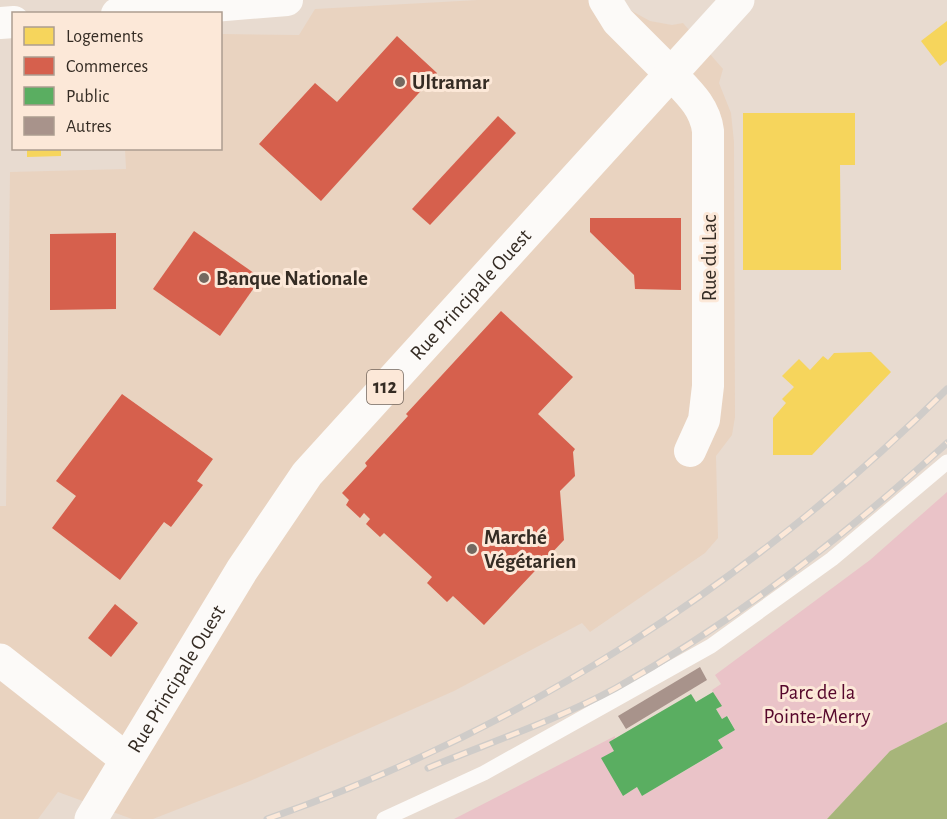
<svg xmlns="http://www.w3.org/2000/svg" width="947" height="819" viewBox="0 0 947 819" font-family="'Alegreya Sans',sans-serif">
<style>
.built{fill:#e9d3c0}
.green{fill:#eac3c8}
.water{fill:#a7b57a}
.homes{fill:#f6d55c}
.shops{fill:#d6604d}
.public{fill:#5aae61}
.building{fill:#a8938b}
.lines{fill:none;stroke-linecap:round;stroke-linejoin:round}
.lane{stroke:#fcfaf8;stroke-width:15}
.street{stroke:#fcfaf8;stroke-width:32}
.secondary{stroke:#fcfaf8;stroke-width:33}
.primary{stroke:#fcfaf8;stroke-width:33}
.rail-casing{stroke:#cfccc9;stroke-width:7}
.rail{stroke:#fce8d8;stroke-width:4.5;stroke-dasharray:14;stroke-linecap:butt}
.poi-dot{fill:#746960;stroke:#fce8d8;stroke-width:2}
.labels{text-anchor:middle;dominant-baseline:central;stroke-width:6;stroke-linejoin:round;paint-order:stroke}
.shield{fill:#fce8d8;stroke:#71645a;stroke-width:1.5}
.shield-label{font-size:20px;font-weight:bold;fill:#352c24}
.poi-label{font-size:21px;font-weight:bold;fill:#352c24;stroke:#fce8d8;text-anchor:start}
.street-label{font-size:21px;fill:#352c24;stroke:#fce8d8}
.park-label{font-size:21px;fill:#56072b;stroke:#fce8d8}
</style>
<rect width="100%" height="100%" fill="#e8dbd0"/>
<polygon class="built" points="478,0 621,0 630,10 650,21 672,25 683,23 723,69 719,83 731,113 734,142 735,417 732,435 716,456 718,538 705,553 590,632 582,623 454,691 250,781 153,819 132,819 58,792 38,819 0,819 0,506 6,506 10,172 126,169 125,149 220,148 221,34 299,35 315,9"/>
<polygon class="green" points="947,492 947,722 890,751 827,819 454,819 615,736 614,751 623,796 637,787 642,796 722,749 718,740 735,730 728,716 722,719 716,709 721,706 712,690 721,684 715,675 870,560"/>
<polygon class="water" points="947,722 947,819 827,819 890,751"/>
<g class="homes">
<polygon points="947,21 947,61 940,66 921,41"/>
<polygon points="743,113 855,113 855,165 840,165 841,270 743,270"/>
<polygon points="27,148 61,148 61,156 27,157"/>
<polygon points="871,352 891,372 812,455 773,455 773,418 786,403 782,399 794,387 782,376 799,359 810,370 823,356 828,360 834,353"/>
</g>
<g class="shops">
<polygon points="397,36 437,73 321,201 259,144 315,83 337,102"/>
<polygon points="498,116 516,133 430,225 412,209"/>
<polygon points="590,218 681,218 681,290 635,289 634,275 590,232"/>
<polygon points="194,231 261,278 220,336 153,289"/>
<polygon points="116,233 116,309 50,310 50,234"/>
<polygon points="501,311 573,377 538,414 575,449 573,452 575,476 560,491 564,540 484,625 453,596 447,602 427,583 432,577 384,533 380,537 366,524 370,519 364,513 360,518 346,505 349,500 342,493 367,466 365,463 408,416 406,414"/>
<polygon points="122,394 213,459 197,481 203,485 171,527 164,522 120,580 52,528 76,496 56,481"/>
<polygon points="115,604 138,623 111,657 88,638"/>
</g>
<polygon class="public" points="713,692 722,706 716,709 722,719 727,716 735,730 718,740 723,748 642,796 637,787 623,796 601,758 614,751 609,742 691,694 696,702"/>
<polygon class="building" points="700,667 707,680 626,729 618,716"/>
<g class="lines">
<polyline class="lane" points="384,819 484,773 711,646 832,559 947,462"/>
<g class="street">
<polyline points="117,14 287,0"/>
<polyline points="0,23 14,22"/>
<path d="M 670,73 C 687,91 705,106 708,131 L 708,386 L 704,420 L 690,451"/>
</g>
<g class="secondary">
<polyline points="605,0 618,21 670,73"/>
<polyline points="0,660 126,759"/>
</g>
<path class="primary" id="s1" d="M 91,819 L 242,570 L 307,474 L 738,0"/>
<g class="rail-casing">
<g id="rail">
<path d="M 428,768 C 491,742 557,720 616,688 C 736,621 846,535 947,443"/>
<path d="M 267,819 C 521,731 758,578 947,389"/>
</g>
</g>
<use href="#rail" class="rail"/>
</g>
<g class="poi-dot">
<circle cx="400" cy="82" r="6"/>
<circle cx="204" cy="278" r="6"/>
<circle cx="472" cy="549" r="6"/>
</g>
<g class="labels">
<rect class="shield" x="367" y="370" width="36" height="34" rx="4.5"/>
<g class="shield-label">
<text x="385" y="387">112</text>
</g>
<g class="poi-label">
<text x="412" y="82">Ultramar</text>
<text x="216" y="278">Banque Nationale</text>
<text x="484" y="537">Marché<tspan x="484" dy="24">Végétarien</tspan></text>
</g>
<g class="street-label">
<text transform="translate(709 258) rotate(-90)">Rue du Lac</text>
<text stroke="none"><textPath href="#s1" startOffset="650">Rue Principale Ouest</textPath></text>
<text stroke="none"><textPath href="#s1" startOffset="164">Rue Principale Ouest</textPath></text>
</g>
<g class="park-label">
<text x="817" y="692">Parc de la<tspan x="817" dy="24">Pointe-Merry</tspan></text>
</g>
</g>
<rect x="12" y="12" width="210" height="138" fill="#fce8d8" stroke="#ac9d90" stroke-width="1.5"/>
<rect x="24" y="27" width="30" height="18" fill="#f6d55c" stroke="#ac9d90" stroke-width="1.5"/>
<text x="66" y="42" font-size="18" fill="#352c24">Logements</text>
<rect x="24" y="57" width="30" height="18" fill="#d6604d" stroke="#ac9d90" stroke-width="1.5"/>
<text x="66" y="72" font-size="18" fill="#352c24">Commerces</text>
<rect x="24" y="87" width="30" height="18" fill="#5aae61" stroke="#ac9d90" stroke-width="1.5"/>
<text x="66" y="102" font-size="18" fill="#352c24">Public</text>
<rect x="24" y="117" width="30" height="18" fill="#a8938b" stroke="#ac9d90" stroke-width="1.5"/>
<text x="66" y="132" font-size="18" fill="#352c24">Autres</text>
</svg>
